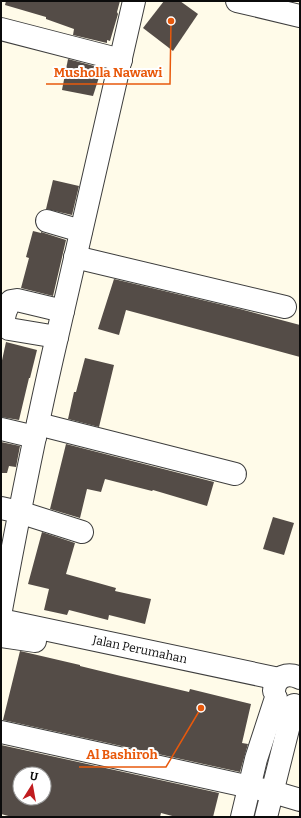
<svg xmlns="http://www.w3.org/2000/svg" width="301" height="818" viewBox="0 0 301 818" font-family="Bitter,serif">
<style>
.building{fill:#544c47;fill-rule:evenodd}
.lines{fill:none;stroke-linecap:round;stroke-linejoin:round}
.minor-casing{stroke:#3e3e3e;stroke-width:24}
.minor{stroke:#fff;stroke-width:22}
.labels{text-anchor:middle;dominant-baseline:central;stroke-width:4;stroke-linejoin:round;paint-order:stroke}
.street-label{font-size:12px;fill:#0b0b0b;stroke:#fff}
.leader{fill:none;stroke:#e8590c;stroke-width:1.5}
.callout-dot{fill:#e8590c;stroke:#fff;stroke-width:1.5}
.callout-label{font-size:13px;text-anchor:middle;font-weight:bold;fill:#e8590c;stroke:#fff;stroke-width:4;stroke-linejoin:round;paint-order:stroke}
</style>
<rect width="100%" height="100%" fill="#fffbe9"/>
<g class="building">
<polygon points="6,1 120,1 117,12 118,14 110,41 107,40 107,43 73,35 74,29 46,19 46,17 5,5"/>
<polygon points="164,1 180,1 198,14 173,51 143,28"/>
<polygon points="68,59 102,68 93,96 62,90"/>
<polygon points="53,180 79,186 72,215 46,209"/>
<polygon points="33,231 41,233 41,232 66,240 53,296 21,288 29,258 26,257"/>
<polygon points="114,279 240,309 300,325 300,357 126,310 119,335 98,329"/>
<polygon points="6,342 37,350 30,378 29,378 19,420 1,417 1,365"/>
<polygon points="85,358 114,365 99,427 68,419 74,392 76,392"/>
<polygon points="1,442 20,446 16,467 9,466 7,473 1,473"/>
<polygon points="66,444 214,482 207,506 153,490 152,491 105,479 101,492 87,489 80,518 50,509"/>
<polygon points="273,517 294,523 284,555 263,549"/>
<polygon points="42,532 75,543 66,574 116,588 115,591 151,599 145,624 109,615 108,620 69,610 67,615 44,610 49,589 28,584"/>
<polygon points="20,651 80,665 80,666 121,676 189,692 190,689 251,704 242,743 248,744 240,772 3,720"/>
<path d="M 1,745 L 219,793 L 213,817 L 176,817 L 161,813 L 160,817 L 12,817 L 1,814 ZM 20,774 L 44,774 L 44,798 L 20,798 Z"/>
</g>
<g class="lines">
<g class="minor-casing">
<g id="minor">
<polyline points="237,1 300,16"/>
<polyline points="1,29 121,60"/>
<polyline points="47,221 81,231"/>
<polyline points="75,257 285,307"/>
<path d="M 57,337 L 9,329 L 4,326 C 3,318 6,308 11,301 L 17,300 L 63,311"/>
<polyline points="38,424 235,474"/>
<polyline points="1,429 35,437"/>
<polyline points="1,508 19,512 82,532"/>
<path d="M 1,610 C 18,518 36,427 57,337 C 82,225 109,113 134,1"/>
<path id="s1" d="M 1,620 L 279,679"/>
<polyline points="1,636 35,641"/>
<path d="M 274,691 C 275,676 288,672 300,678"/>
<polyline points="1,732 273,792 300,800"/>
<polyline points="242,817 256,759 276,698"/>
<polyline points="266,817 294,705"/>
</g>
</g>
<use href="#minor" class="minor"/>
</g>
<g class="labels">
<g class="street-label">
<text stroke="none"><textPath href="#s1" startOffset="142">Jalan Perumahan</textPath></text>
</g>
</g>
<path class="leader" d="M171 21L170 84H46M201 708L166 767H79"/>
<g class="callout-dot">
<circle cx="171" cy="21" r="4"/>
<circle cx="201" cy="708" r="4"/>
</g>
<g class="callout-label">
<text x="108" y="77">Musholla Nawawi</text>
<text x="122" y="759">Al Bashiroh</text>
</g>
<rect width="301" height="818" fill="none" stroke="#0b0b0b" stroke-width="4"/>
<g transform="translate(32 786) rotate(11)"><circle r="19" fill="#ffffff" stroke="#9d9d9d"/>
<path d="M0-3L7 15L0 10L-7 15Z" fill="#c11c1f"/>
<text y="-6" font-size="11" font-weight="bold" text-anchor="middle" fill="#0b0b0b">U</text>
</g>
</svg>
